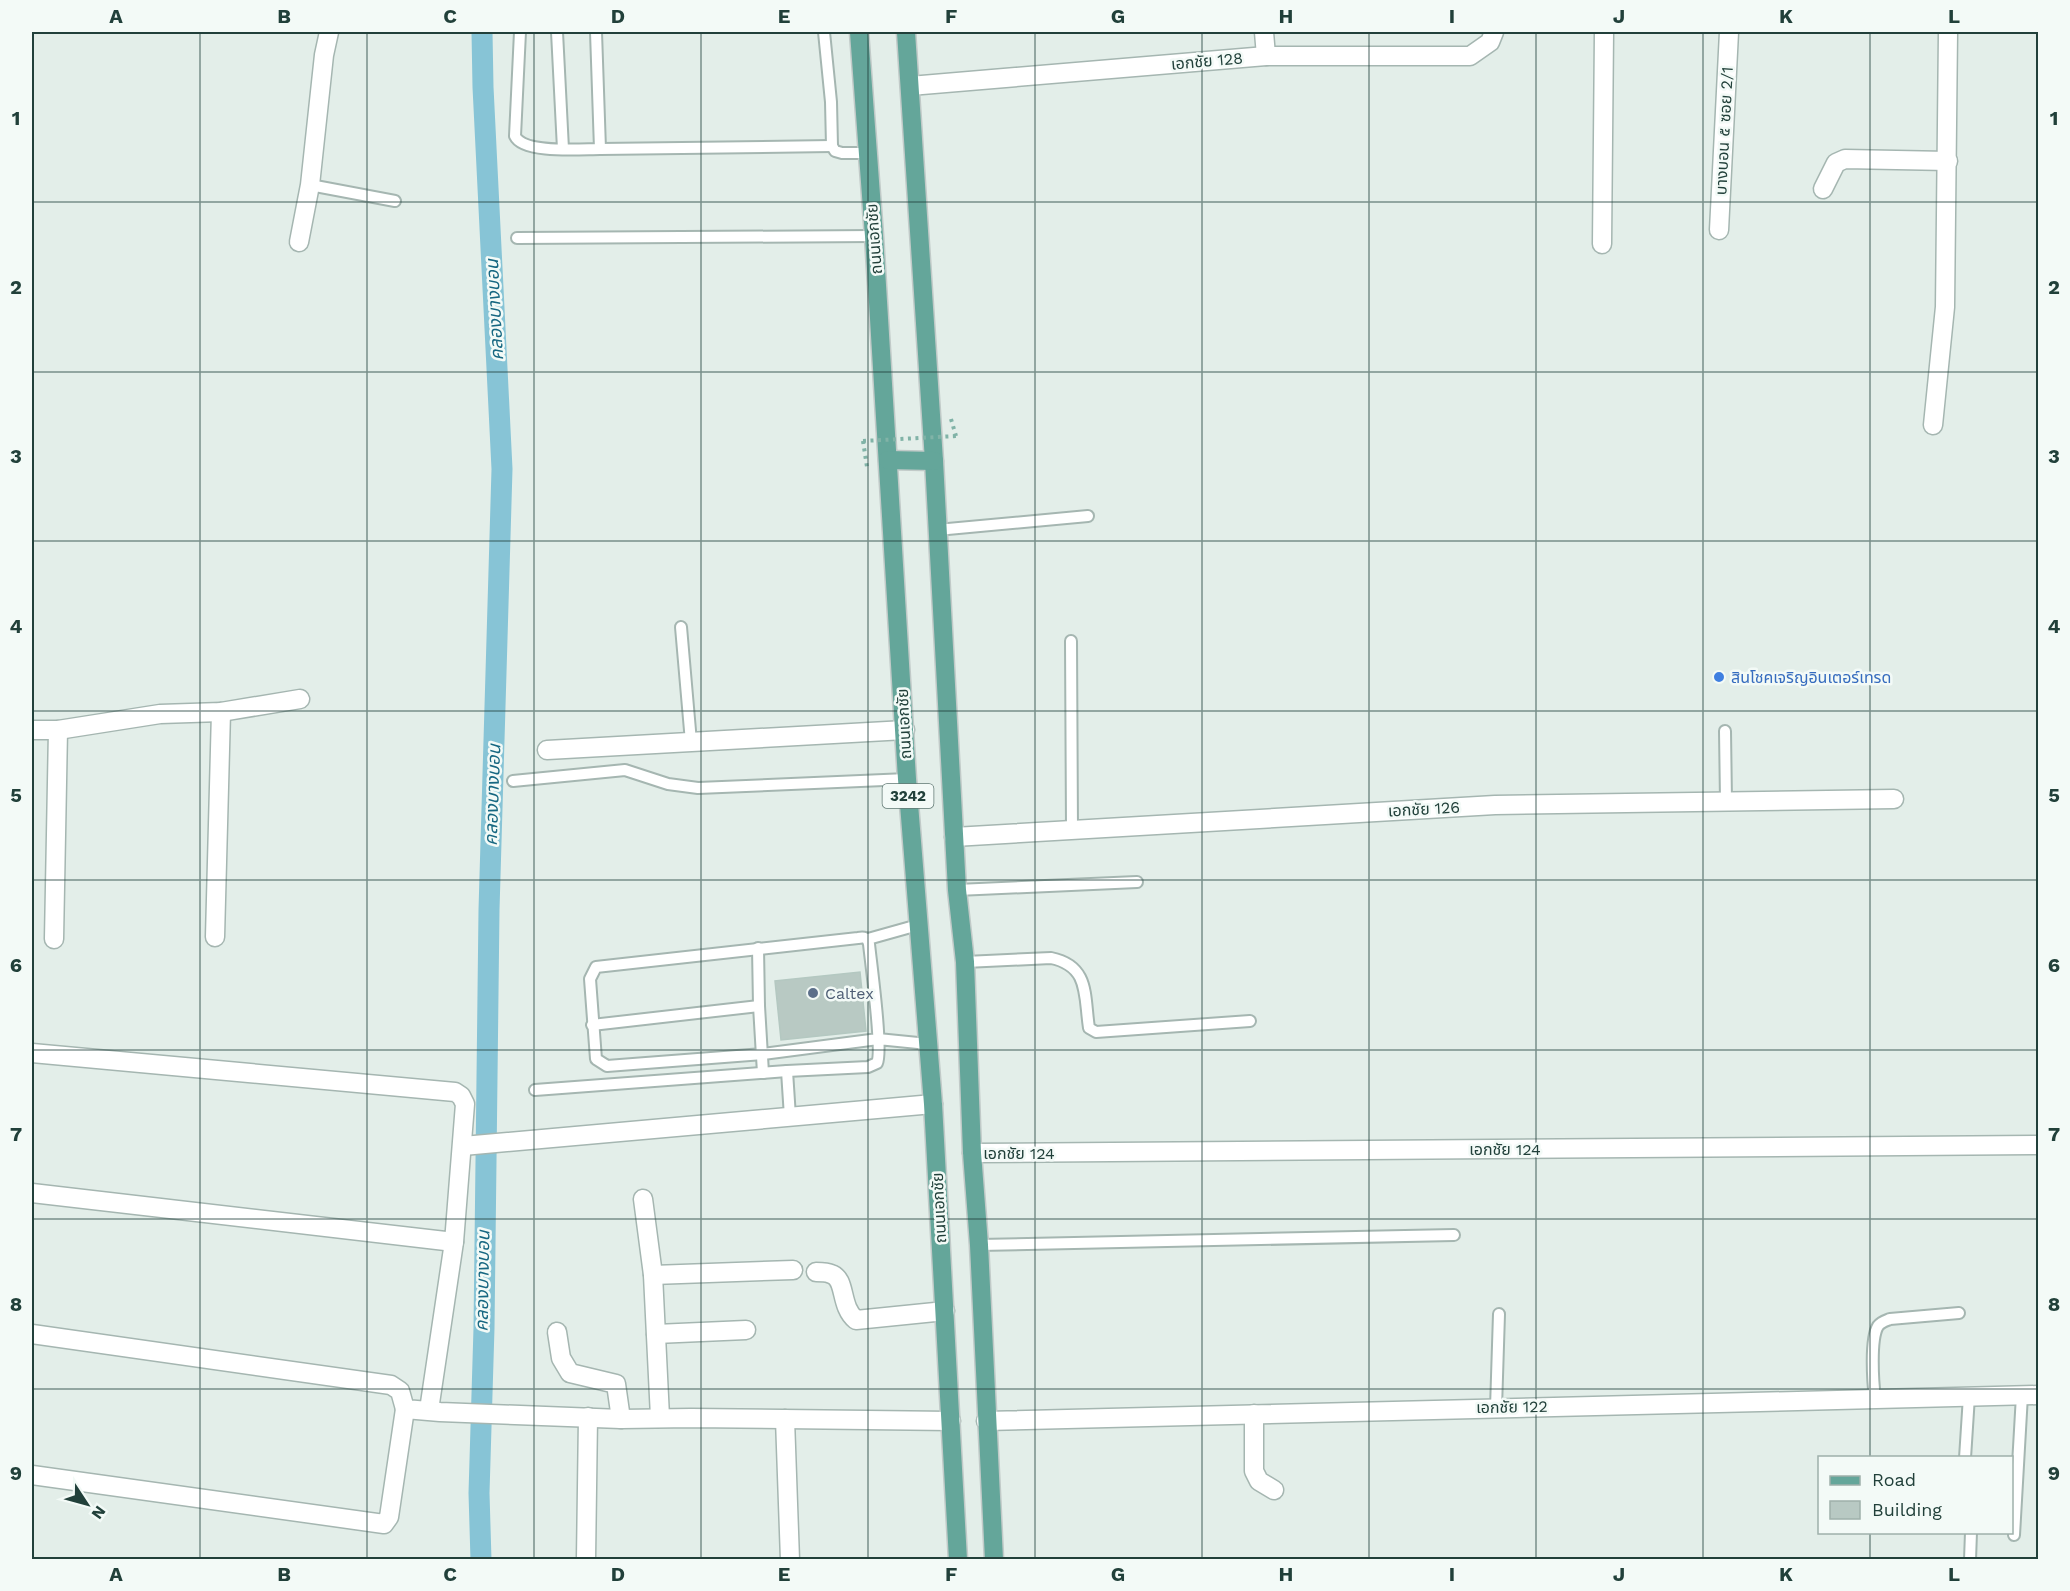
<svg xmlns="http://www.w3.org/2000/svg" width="2070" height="1591" viewBox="0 0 2070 1591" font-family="'Work Sans','Noto Sans Thai',sans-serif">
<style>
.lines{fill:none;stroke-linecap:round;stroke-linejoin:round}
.canal{stroke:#87c4d6;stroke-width:21}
.building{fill:#b8c9c3;stroke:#b4c8c1;stroke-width:1.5}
.lane-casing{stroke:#a5b6b1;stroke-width:14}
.street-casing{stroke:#a5b6b1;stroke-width:21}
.primary-casing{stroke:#c1cac8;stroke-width:21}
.path{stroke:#81b3a7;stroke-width:4;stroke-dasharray:3 4.5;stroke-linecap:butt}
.lane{stroke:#fff;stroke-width:10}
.street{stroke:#fff;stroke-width:18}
.primary{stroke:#64a69a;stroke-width:18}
.path-bridge{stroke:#81b3a7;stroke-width:4;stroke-dasharray:3 4.5;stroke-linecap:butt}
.grid{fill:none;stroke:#21403a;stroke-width:1.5;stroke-opacity:0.55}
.shop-dot{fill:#3f7fe0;stroke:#f3faf7;stroke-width:2}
.service-dot{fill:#5c6f8a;stroke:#f3faf7;stroke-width:2}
.labels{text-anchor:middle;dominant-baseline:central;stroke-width:5;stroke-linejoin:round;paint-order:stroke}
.shield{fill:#f3faf7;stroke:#607873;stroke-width:1.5}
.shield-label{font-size:15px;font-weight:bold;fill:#21403a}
.street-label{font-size:16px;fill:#21403a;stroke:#f3faf7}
.shop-label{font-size:16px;fill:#366cbe;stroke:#f3faf7;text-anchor:start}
.service-label{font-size:16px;fill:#4e5e75;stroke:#f3faf7;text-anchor:start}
.water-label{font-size:18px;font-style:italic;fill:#166781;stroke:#f3faf7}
.neatline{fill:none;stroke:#21403a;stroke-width:2}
.grid-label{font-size:20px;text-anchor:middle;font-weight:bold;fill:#21403a}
</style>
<rect width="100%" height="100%" fill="#e3eee9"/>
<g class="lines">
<polyline class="canal" points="481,1560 479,1493 484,1328 489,910 502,469 483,87 482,32"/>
</g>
<polygon class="building" points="860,972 866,1031 781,1040 775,981"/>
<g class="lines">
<g class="lane-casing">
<g id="lane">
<path d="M 520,32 L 515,136 C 523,154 581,149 600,149 L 596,32"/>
<polyline points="557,32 563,149"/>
<polyline points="824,32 831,102 832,146 835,151 842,153 868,153"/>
<polyline points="600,149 832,146"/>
<polyline points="310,185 395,201"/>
<polyline points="517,238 874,236"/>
<polyline points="937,530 1088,516"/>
<polyline points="681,627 691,742"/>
<polyline points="1071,641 1072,829"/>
<polyline points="1725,731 1726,801"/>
<polyline points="513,781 625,770 668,784 698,788 907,779"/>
<polyline points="957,890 1137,882"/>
<polyline points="868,939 918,925"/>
<polyline points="758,948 759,1006 763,1073"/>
<path d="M 965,962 L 1051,958 C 1090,966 1084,996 1089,1028 L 1096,1032 L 1250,1021"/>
<polyline points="592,1025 759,1006"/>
<polyline points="535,1090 787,1071"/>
<path d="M 790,1117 L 787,1071 L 868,1067 L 877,1063 C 883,1051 871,963 869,944 C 867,937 864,937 858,938 L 596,967 L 590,979 L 596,1059 L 607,1066 L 763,1054 L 878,1039 L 928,1044"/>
<polyline points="979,1245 1454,1235"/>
<path d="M 1875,1398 C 1873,1383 1870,1339 1878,1326 C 1881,1322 1885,1321 1890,1319 L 1959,1313"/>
<polyline points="1496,1408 1499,1314"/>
<polyline points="1965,1458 1969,1396"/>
<polyline points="2014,1535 2022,1395"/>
<polyline points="1970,1560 1971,1532"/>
</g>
</g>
<g class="street-casing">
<g id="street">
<polyline points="1264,32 1266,56"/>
<polyline points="910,86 1266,56 1470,56 1490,42 1494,32"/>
<polyline points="1823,189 1836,163 1845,159 1948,161"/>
<polyline points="1719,230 1729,32"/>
<polyline points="299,242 310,185 324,55 329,32"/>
<polyline points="1602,244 1604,32"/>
<polyline points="1933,425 1945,307 1948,32"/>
<polyline points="32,730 58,730 160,714 221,712 300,699"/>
<polyline points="547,750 905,730"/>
<polyline points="954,837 1495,805 1894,799"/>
<polyline points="215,937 221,712"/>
<polyline points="54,939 58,730"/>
<polyline points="32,1053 455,1092 461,1096 465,1104 454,1242 32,1193"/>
<polyline points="463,1146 933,1104"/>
<polyline points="972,1153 2038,1145"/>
<polyline points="643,1199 653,1275 660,1417"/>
<path d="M 816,1272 C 821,1272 827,1272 831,1274 C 847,1279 839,1306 856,1320 L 945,1311"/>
<polyline points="653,1275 793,1270"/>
<polyline points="557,1332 561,1358 570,1373 616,1384 621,1419"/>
<polyline points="32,1334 391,1385 400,1391 405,1409 440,1412 621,1419 691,1418 951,1421"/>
<polyline points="656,1334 746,1330"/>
<polyline points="429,1410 454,1242"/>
<polyline points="1254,1414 1254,1471 1259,1481 1274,1490"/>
<polyline points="785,1419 790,1560"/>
<polyline points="986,1421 2038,1395"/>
<polyline points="32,1475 384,1524 389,1517 405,1409"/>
<polyline points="586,1559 588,1417"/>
</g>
</g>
<g class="primary-casing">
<g id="primary">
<polyline points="859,32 874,236 907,779 933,1104 958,1560"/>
<polyline points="906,32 934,461 957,890 965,962 972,1153 979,1245 994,1560"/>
<polyline points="888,460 934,461"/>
</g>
</g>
<g class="path">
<polyline points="951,419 956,436"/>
<polyline points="863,441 867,467"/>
</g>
<use href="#lane" class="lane"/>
<use href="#street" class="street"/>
<use href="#primary" class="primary"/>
<polyline class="path-bridge" points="863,441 956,436"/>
</g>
<path class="grid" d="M 200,32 L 200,1560M 367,32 L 367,1560M 534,32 L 534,1560M 701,32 L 701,1560M 868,32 L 868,1560M 1035,32 L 1035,1560M 1202,32 L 1202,1560M 1369,32 L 1369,1560M 1536,32 L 1536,1560M 1703,32 L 1703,1560M 1870,32 L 1870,1458M 32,202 L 2038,202M 32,372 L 2038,372M 32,541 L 2038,541M 32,711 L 2038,711M 32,880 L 2038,880M 32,1050 L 2038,1050M 32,1219 L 2038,1219M 32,1389 L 2038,1389M 1870,1532 L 1870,1560"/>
<circle class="shop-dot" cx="1719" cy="677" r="6"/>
<circle class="service-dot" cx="813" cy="993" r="6"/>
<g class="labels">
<rect class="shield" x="882.5" y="784" width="51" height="24" rx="4.5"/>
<g class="shield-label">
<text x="908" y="796">3242</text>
</g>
<g class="street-label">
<text transform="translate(1207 61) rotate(-5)">เอกชัย 128</text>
<text transform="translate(1724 131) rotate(-87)">บางบอน ๕ ซอย 2/1</text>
<text transform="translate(874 239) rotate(-94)">ถนนเอกชัย</text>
<text transform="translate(904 724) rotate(-93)">ถนนเอกชัย</text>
<text transform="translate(1424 809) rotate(-3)">เอกชัย 126</text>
<text x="1505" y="1149">เอกชัย 124</text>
<text x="1019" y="1153">เอกชัย 124</text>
<text transform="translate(939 1208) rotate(-93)">ถนนเอกชัย</text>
<text transform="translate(1512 1407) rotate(-1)">เอกชัย 122</text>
</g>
<g class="shop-label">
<text x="1731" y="677">สินโชคเจริญอินเตอร์เทรด</text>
</g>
<g class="service-label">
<text x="825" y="993">Caltex</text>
</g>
<g class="water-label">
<text transform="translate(494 310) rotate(-93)">คลองบางบอน</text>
<text transform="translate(492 795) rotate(-88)">คลองบางบอน</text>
<text transform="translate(482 1281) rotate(-89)">คลองบางบอน</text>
</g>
</g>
<rect width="2070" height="1591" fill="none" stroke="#f3faf7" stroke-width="66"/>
<rect x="1818" y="1456" width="195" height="78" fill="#f3faf7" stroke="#9fb0ab" stroke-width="1.5"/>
<rect x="1830" y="1476" width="30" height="9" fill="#64a69a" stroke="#9fb0ab" stroke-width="1.5"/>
<text x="1872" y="1486" font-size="18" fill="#21403a">Road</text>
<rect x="1830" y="1501" width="30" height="18" fill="#b8c9c3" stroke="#9fb0ab" stroke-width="1.5"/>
<text x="1872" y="1516" font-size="18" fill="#21403a">Building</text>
<g transform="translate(87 1504) rotate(126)" stroke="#f3faf7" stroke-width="4.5" paint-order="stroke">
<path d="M0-4.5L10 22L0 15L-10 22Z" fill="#21403a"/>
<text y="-9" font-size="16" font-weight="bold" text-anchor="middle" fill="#21403a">N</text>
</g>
<rect x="33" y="33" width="2004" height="1525" class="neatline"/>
<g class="grid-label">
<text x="116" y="23">A</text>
<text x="284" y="23">B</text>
<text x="450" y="23">C</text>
<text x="618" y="23">D</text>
<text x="784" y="23">E</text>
<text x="951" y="23">F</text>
<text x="1118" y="23">G</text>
<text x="1286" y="23">H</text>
<text x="1452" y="23">I</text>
<text x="1619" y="23">J</text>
<text x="1786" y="23">K</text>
<text x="1954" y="23">L</text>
<text x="16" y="125">1</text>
<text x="2054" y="125">1</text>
<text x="16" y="294">2</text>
<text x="2054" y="294">2</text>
<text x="16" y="463">3</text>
<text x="2054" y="463">3</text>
<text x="16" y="633">4</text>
<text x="2054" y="633">4</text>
<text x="16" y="802">5</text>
<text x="2054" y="802">5</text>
<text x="16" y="972">6</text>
<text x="2054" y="972">6</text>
<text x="16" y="1141">7</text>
<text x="2054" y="1141">7</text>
<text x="16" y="1311">8</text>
<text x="2054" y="1311">8</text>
<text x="16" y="1480">9</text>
<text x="2054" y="1480">9</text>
<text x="116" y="1581">A</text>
<text x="284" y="1581">B</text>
<text x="450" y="1581">C</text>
<text x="618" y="1581">D</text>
<text x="784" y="1581">E</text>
<text x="951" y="1581">F</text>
<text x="1118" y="1581">G</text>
<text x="1286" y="1581">H</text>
<text x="1452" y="1581">I</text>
<text x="1619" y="1581">J</text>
<text x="1786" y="1581">K</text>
<text x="1954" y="1581">L</text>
</g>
</svg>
